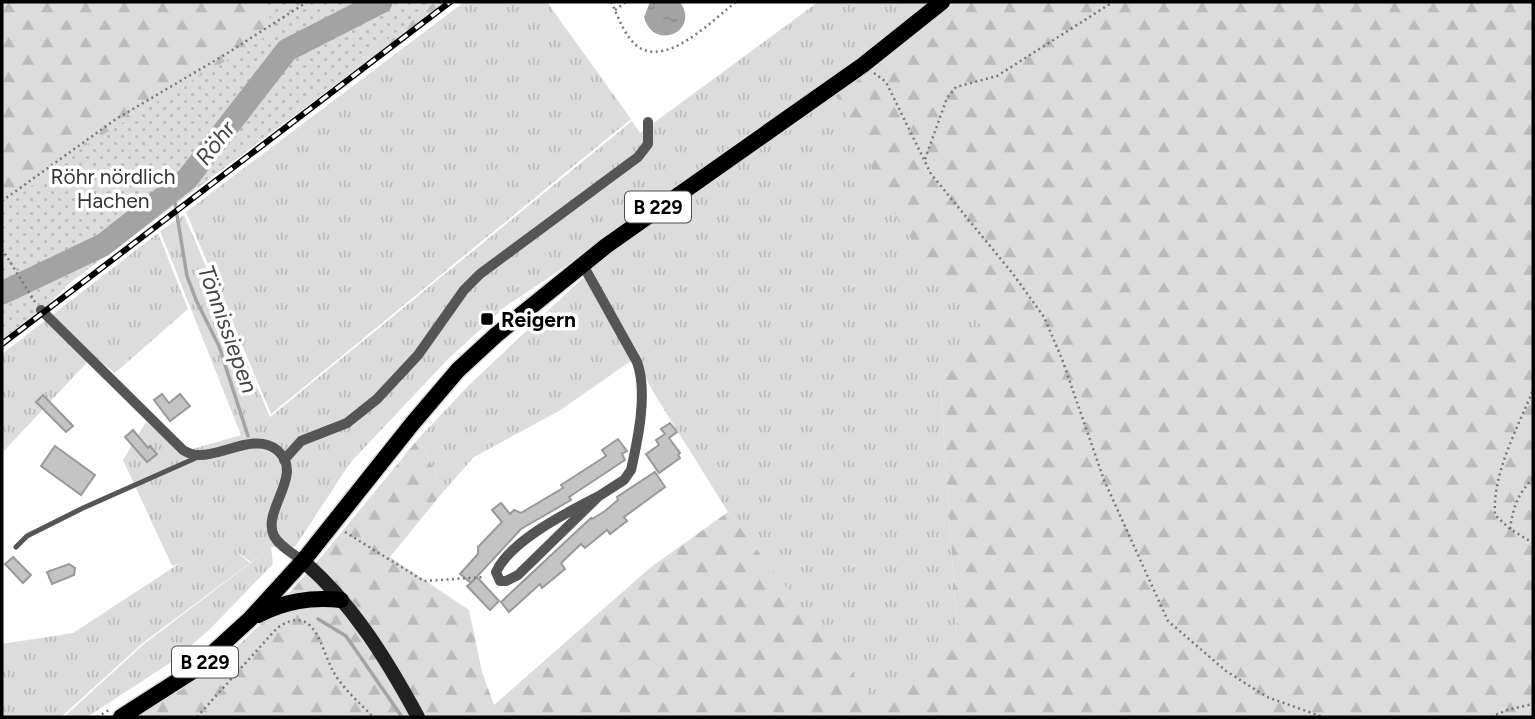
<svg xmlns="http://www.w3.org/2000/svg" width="1535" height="719" viewBox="0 0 1535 719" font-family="Figtree,sans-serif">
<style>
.grass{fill:url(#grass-tufts)}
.forest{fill:url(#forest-firs)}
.park{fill:url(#park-dots)}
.water{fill:url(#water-ripples)}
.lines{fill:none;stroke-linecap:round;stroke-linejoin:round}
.stream{stroke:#a3a3a3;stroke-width:3.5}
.river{stroke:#a3a3a3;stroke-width:23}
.building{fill:#c4c4c4;stroke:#999;stroke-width:2}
.primary-casing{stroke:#dbdbdb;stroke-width:19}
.path{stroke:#777;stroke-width:2.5;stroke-dasharray:2 3.5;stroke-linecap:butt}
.service{stroke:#555;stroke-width:5}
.minor{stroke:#555;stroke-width:10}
.secondary{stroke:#222;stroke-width:14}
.primary{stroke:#000;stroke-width:16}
.rail-casing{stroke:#000;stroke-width:6}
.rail{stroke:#fff;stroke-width:3.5;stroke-dasharray:10;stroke-linecap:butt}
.poi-dot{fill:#000;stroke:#fff;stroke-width:2.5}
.labels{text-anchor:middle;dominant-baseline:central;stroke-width:7;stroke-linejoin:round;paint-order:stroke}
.shield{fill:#fff;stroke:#4c4c4c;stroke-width:2}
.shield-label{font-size:19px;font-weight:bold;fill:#000}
.park-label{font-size:21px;fill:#333;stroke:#fff}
.poi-label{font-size:21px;font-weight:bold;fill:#000;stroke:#fff;text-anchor:start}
.water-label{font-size:23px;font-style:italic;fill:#444;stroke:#fff}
</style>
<defs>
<pattern id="grass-tufts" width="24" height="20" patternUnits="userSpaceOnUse" patternTransform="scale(1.75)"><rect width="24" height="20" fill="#dcdcdc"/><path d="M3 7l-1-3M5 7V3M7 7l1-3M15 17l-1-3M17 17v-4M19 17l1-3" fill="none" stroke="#bbb"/></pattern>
<pattern id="forest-firs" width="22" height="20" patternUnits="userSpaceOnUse" patternTransform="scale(1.75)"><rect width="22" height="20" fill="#dcdcdc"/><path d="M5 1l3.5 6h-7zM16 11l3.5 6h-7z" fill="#bbb"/></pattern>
<pattern id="park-dots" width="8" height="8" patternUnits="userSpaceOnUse" patternTransform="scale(1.75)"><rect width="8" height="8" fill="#dcdcdc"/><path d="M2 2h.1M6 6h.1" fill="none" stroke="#bbb" stroke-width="1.8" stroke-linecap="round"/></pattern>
<pattern id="water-ripples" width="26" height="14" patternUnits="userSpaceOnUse" patternTransform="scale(1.75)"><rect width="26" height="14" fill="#a3a3a3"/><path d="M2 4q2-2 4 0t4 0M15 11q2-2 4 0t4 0" fill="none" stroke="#8b8b8b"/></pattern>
</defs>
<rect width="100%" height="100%" fill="#fff"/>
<g class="grass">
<polygon points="464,2 547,2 631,119 271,414 186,212"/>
<polygon points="818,2 939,2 901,226 989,334 940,380 957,630 877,706 728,512 655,395 586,270 796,103 581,256 506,306 447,360 350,463 295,547 271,547 273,564 210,629 173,661 87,717 64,717 144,644 265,552 251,562 233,549 250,563 144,642 61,717 2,717 2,644 73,633 180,563 172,566 123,460 146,422 182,452 241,435 160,231 184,215 270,417 632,121 640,133"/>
<polygon points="158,233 188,309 115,373 93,356 2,453 2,354"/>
<polygon points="585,276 631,361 559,411 474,457 443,492 435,471 418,439 470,384"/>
</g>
<g class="forest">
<polygon points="2,2 447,2 63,288 2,337"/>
<polygon points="924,2 1533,2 1533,717 129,717 212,671 267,618 322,556 418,439 435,471 443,492 390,557 469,610 482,672 494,705 651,567 728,512 877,705 957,630 940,380 988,334 901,226 828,80"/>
</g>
<polygon class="park" points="261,2 435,2 309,102 148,225 76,277 45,308 2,340 2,212 4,207 84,146 277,30"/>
<path class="water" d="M 650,2 L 680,2 C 701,32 653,52 644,17 Z"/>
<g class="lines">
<g class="stream">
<polyline points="173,191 187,276 196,300 219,346 248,436"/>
<polyline points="318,619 346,636 402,717"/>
</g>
<polyline class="river" points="2,293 103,245 187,179 287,50 381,2"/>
</g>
<g class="building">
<polygon points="162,394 169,403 180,394 190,406 170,421 154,400"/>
<polygon points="43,395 73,426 66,432 36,402"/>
<polygon points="670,423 677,432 669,438 680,453 678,455 680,458 659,473 646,454 659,445 656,440 665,434 661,429"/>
<polygon points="133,430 148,448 150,446 157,454 147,462 125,437"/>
<polygon points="618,439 627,451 622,454 625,460 569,497 571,500 521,529 471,583 477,577 499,601 490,610 467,586 471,583 460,574 478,554 478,547 502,522 492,510 501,503 510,514 514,510 521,513 563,488 561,485 606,456 602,450"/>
<polygon points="55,446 95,475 81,495 41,466"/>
<polygon points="655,472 665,487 624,517 627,521 610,534 607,530 585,548 581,544 561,563 565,569 542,588 540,584 509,612 501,602 591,518 592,519 605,511 618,500 617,497"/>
<polygon points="13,557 31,575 23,583 5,564"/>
<polygon points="69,564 75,568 74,575 52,584 47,572"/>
</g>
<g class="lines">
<g class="primary-casing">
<g id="primary">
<path d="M 258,615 C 286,601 310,597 341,600"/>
<polyline points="121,717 193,671 250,619 303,561 412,424 458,370 496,335 606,246 863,65 942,2"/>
</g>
</g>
<g class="path">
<path d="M 611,2 C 617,14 622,29 631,40 C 660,76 712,20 736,2"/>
<polyline points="615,10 626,2"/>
<polyline points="874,73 886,82 931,174 1013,274 1044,317 1062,359 1104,480 1168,621 1226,671 1267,697 1323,717"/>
<polyline points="925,159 947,98 956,87 997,76 1113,2"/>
<polyline points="2,201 116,119 226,54 307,2"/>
<polyline points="2,249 35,302"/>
<path d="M 1533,478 C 1518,494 1513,507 1510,529 L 1533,543"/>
<path d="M 1510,529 L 1495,515 C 1492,474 1518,427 1533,390"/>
<polyline points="345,532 424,581 485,577"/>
<polyline points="97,717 109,710"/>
<path d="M 197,717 L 277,628 C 315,602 320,647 333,671 C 342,688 360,703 373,717"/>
<polyline points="1491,717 1507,710 1533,704"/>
</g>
<polyline class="service" points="16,547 27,536 83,508 198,457"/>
<g class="minor">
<path d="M 583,265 L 637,362 C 648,392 638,439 631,470 L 624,480 L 599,496 L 518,575 L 506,581 L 500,581 L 496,572 C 511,540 568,512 599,496"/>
<path d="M 41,310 L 183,450 C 188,453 192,455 198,455 C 221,457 255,432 277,450 C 306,474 261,510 274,536 C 280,547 294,554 303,561"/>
<polyline points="284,460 301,441 347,423 377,399 418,355 464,290 480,274 638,157 648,144 648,122"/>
</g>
<path class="secondary" d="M 303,561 C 353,604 387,660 418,717"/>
<use href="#primary" class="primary"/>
<g class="rail-casing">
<polyline id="rail" points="2,344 450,2"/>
</g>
<use href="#rail" class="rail"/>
</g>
<rect class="poi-dot" x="480" y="312" width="14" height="14" rx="3.5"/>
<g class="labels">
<g class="shield">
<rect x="625" y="191.5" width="66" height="31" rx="5"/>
<rect x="172" y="646.5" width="66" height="31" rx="5"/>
</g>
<g class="shield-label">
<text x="658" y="207">B 229</text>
<text x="205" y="662">B 229</text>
</g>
<g class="park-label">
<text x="113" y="176">Röhr nördlich<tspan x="113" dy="24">Hachen</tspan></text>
</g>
<g class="poi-label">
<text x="501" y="319">Reigern</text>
</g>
<g class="water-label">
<text transform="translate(215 143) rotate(-52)">Röhr</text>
<text transform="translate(228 329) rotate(70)">Tönnissiepen</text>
</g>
</g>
<rect width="1535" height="719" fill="none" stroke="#000000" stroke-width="7"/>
</svg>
